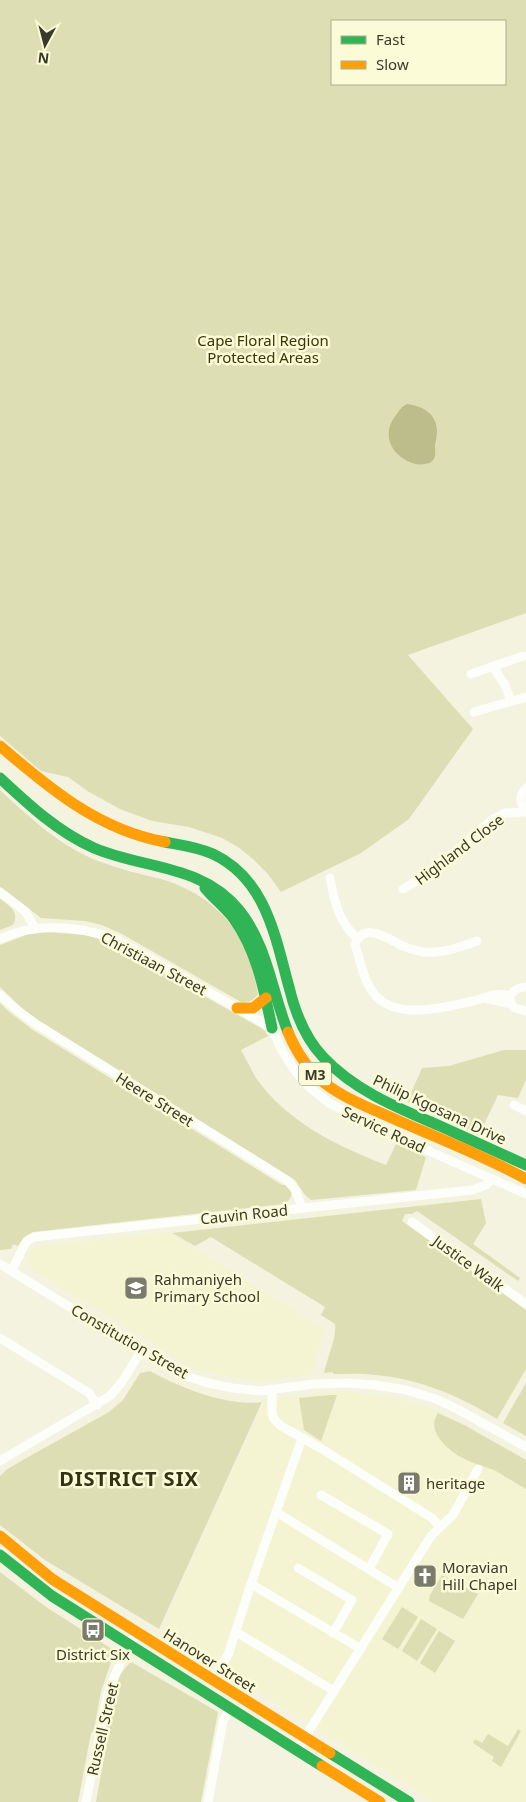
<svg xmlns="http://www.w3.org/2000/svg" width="526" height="1802" viewBox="0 0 526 1802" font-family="'Noto Sans',sans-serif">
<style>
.built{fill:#f4f3d2}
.green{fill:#dedeb5;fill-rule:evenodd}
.water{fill:#bdbc8b}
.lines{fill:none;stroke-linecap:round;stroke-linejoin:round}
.street{stroke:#fdfdfa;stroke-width:9}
.fast{stroke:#30b455;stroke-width:11}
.slow{stroke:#ff9f0a;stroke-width:11}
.labels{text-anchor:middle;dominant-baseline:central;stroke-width:5;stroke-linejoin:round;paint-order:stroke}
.shield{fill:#fbfbd7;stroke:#74745f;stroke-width:1}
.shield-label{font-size:14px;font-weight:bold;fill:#3a3a2c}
.park-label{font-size:15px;fill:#393704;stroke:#fbfbd7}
.street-label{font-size:15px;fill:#3a3a2c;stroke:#fbfbd7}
.poi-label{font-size:15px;fill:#3a3a2c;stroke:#fbfbd7;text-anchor:start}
.district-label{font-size:20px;font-weight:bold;letter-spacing:1px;fill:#333214;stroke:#fbfbd7}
</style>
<rect width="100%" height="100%" fill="#f3f3df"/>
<g class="built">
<polygon points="169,1232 324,1329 310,1375 260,1381 198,1371 30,1268 28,1258 33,1248"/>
<polygon points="332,1392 349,1392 394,1398 418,1405 443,1414 466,1425 526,1459 526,1802 434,1802 160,1631 265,1400"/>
</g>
<g class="green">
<path d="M 0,0 L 526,0 L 526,613 L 408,655 L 473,729 L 409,819 L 361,853 L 281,892 L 268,874 L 253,859 L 238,847 L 222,838 L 189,827 L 152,821 L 120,809 L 89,792 L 68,777 L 41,771 L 0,736 ZM 332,21 L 505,21 L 505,84 L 332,84 Z"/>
<path d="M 0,790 C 30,818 60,846 98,861 C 119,869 140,874 161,879 C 199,890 233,916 248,954 C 253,966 255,981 258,994 C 253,1001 249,1002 241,1002 L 122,934 L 102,925 L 85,921 L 41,918 L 0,887 Z"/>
<path d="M 0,899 C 10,906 20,912 13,925 L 0,930 Z"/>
<path d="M 45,932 L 86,935 L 108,942 L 259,1027 L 265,1031 L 268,1036 L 241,1050 C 246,1059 251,1069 256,1078 C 287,1122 337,1146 386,1165 L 396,1144 L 426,1157 L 416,1190 L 311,1200 L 305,1195 L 295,1180 L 28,1014 L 0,987 L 0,945 L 29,934 Z"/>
<path d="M 0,1003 L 8,1011 L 33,1030 L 282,1185 L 287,1185 C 294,1192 292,1199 284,1204 L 33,1232 L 24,1237 L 18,1246 L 13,1244 L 11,1249 L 0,1250 Z"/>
<polygon points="504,1050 526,1050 526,1080 518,1098 498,1095 479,1135 407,1102 422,1068 449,1066"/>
<path d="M 481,1199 L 486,1223 L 473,1244 L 520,1278 L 518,1281 L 417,1211 L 412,1214 L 405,1214 L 402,1221 L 526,1310 L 526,1369 L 497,1419 C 460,1396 419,1379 376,1375 C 362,1373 348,1374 333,1374 L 333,1372 L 324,1373 C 327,1357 337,1339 335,1324 L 321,1315 L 325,1307 L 211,1237 L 195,1246 L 172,1233 Z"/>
<path d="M 150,1371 C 179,1387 227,1407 262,1402 L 159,1629 L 45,1560 L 0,1525 L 0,1476 L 6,1470 L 21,1461 L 109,1412 L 123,1400 L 140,1373 Z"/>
<polygon points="526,1383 526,1436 503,1423"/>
<polygon points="330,1395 337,1395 321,1441 304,1430 299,1398"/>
<path d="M 438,1413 L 466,1426 L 526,1460 L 526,1489 C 516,1483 506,1477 496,1471 C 485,1466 473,1464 463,1458 C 448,1451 425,1430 438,1413 Z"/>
<polygon points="0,1572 46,1607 115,1651 101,1691 94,1730 91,1733 78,1802 0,1802"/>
<polygon points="442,1575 478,1594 463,1619 429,1601 430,1595"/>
<polygon points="402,1607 418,1617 398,1649 382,1639"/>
<polygon points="421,1619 437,1629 417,1661 402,1651"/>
<polygon points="439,1631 455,1641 435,1673 420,1663"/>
<path d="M 131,1662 L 218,1712 L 201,1802 L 96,1802 L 108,1736 L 105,1732 C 110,1709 112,1678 131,1662 Z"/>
<polygon points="518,1729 521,1731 501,1767 492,1761 494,1757 473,1743 475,1739 482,1743 488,1734 508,1746"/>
</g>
<path class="water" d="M 407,404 C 422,406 436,413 437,430 C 437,435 436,440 435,445 C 435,453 437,458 430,463 C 426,464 419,465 415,464 C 392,457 380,435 396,415 C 399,411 402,406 407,404 Z"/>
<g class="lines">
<g class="street">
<polyline points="493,667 505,685 511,701"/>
<polyline points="471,674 523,656"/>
<polyline points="474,712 526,697"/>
<path d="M 526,788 C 519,795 519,803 526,810"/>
<path d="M 330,878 C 334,900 339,923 357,938"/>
<polyline points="403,889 430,873 492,820 505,813 526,812"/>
<polyline points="0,892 25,911 35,928"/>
<path d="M 0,939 C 38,921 78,926 116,939 L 272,1028 L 281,1049 L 295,1071 L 309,1087 L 329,1103 L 388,1133 L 526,1194"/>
<path d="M 477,941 C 459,947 443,954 424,952 C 417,951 411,949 405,947 C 389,940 365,920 355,944 C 359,957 362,972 368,984 C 386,1024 441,1008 473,1001 C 489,997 493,992 510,996"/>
<path d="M 526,987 C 518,987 514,990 510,996 L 511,1004 L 515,1008 L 526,1011"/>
<polyline points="0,995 17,1010 36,1024 288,1181 296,1191 302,1208"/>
<polyline points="485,998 511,1004"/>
<polyline points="514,1105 526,1111"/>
<polyline points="412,1222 526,1304"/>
<polyline points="0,1264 141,1351 186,1376 208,1383 232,1388 260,1391 314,1384 347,1383 375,1385 406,1390 436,1399 457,1409 526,1447"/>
<polyline points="12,1270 26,1242 34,1237 472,1190 486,1185 492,1179"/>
<polyline points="0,1338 89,1393 97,1405"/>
<polyline points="272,1389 272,1413 274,1419 281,1426 317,1446 432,1518 440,1527"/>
<polyline points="0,1461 110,1396 122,1382 141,1351"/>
<polyline points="321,1495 388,1534 369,1569"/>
<polyline points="276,1512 399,1588"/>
<polyline points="298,1568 352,1600 333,1633"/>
<polyline points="251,1584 361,1649"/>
<polyline points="236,1632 334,1691"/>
<polyline points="213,1679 228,1655 251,1584 302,1438"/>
<polyline points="297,1750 431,1536 453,1515 478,1469"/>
<polyline points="86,1802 108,1692 123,1657 137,1631"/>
<polyline points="208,1802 223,1721 230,1708"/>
</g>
<g class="fast">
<path d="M 0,778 C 29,805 58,832 94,848 C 143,869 202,864 239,910 C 267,944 272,992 288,1032"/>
<path d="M 165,842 C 181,845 198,847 213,854 C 266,879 275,936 289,987 C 295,1012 305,1038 323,1057 C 355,1091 398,1108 440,1126 C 469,1139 497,1152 526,1165"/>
<path d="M 205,888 C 214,899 226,908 234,919 C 257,951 264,990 272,1028"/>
<polyline points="0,1555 52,1596 322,1766"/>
<polyline points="330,1753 409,1802"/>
</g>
<g class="slow">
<path d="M 0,746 C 50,789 99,830 165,842"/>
<polyline points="237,1008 253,1008 266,998"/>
<path d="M 288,1032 C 296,1051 307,1069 323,1082 C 346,1100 375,1110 401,1122 C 443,1140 486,1157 526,1179"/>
<polyline points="0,1536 52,1579 330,1753"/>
<polyline points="322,1766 380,1802"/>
</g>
</g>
<defs>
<g id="school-square" transform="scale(1.25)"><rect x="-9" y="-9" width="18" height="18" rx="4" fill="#7b7b6b" stroke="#fbfbd7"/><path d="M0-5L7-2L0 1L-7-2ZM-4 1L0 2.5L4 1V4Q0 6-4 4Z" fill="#fff"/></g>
<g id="building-square" transform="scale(1.25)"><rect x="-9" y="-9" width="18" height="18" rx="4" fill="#7b7b6b" stroke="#fbfbd7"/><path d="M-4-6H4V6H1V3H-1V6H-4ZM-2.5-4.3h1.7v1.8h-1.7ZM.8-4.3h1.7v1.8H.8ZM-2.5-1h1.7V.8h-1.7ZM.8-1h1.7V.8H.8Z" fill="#fff"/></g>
<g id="church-square" transform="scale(1.25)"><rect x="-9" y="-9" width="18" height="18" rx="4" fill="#7b7b6b" stroke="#fbfbd7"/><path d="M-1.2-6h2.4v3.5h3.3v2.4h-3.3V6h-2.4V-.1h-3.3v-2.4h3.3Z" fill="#fff"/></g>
<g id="bus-square" transform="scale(1.25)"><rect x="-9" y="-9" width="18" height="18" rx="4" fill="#7b7b6b" stroke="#fbfbd7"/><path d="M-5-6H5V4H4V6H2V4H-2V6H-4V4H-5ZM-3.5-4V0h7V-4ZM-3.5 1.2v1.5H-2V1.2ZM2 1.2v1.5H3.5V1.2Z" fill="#fff"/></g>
</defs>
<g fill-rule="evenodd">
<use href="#school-square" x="136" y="1288"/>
<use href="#building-square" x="409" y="1483"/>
<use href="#church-square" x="425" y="1576"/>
<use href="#bus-square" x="93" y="1630"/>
</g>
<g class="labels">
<rect class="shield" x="299" y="1062.5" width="32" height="23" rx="4"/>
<g class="shield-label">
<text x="315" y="1074">M3</text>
</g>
<g class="park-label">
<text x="263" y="340">Cape Floral Region<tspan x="263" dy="17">Protected Areas</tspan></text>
</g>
<g class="street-label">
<text transform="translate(459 849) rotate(-37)">Highland Close</text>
<text transform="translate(154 963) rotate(28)">Christiaan Street</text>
<text transform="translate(155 1099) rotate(32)">Heere Street</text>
<text transform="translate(440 1109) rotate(25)">Philip Kgosana Drive</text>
<text transform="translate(384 1129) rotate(25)">Service Road</text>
<text transform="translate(244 1214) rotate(-6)">Cauvin Road</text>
<text transform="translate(469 1263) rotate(36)">Justice Walk</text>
<text transform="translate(130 1341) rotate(30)">Constitution Street</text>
<text transform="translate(210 1660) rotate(32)">Hanover Street</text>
<text transform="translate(102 1729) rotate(-77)">Russell Street</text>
</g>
<g class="poi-label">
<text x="154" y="1279">Rahmaniyeh<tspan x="154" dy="17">Primary School</tspan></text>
<text x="426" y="1483">heritage</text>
<text x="442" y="1567">Moravian<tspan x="442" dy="17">Hill Chapel</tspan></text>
<text x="93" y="1654" text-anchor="middle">District Six</text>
</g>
<g class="district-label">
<text x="129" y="1478">DISTRICT SIX</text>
</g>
</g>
<rect x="331" y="20" width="175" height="65" fill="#fbfbd7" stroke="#aeae93"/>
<rect x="341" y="36" width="25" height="8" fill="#30b455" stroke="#aeae93"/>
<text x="376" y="45" font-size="15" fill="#3a3a2c">Fast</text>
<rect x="341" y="61" width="25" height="8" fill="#ff9f0a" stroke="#aeae93"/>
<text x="376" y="70" font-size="15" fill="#3a3a2c">Slow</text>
<g transform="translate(45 45) rotate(187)" stroke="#fbfbd7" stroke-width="4" paint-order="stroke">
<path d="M0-4L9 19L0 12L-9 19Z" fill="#3a3a2c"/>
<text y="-8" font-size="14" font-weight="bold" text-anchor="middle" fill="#3a3a2c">N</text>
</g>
</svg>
